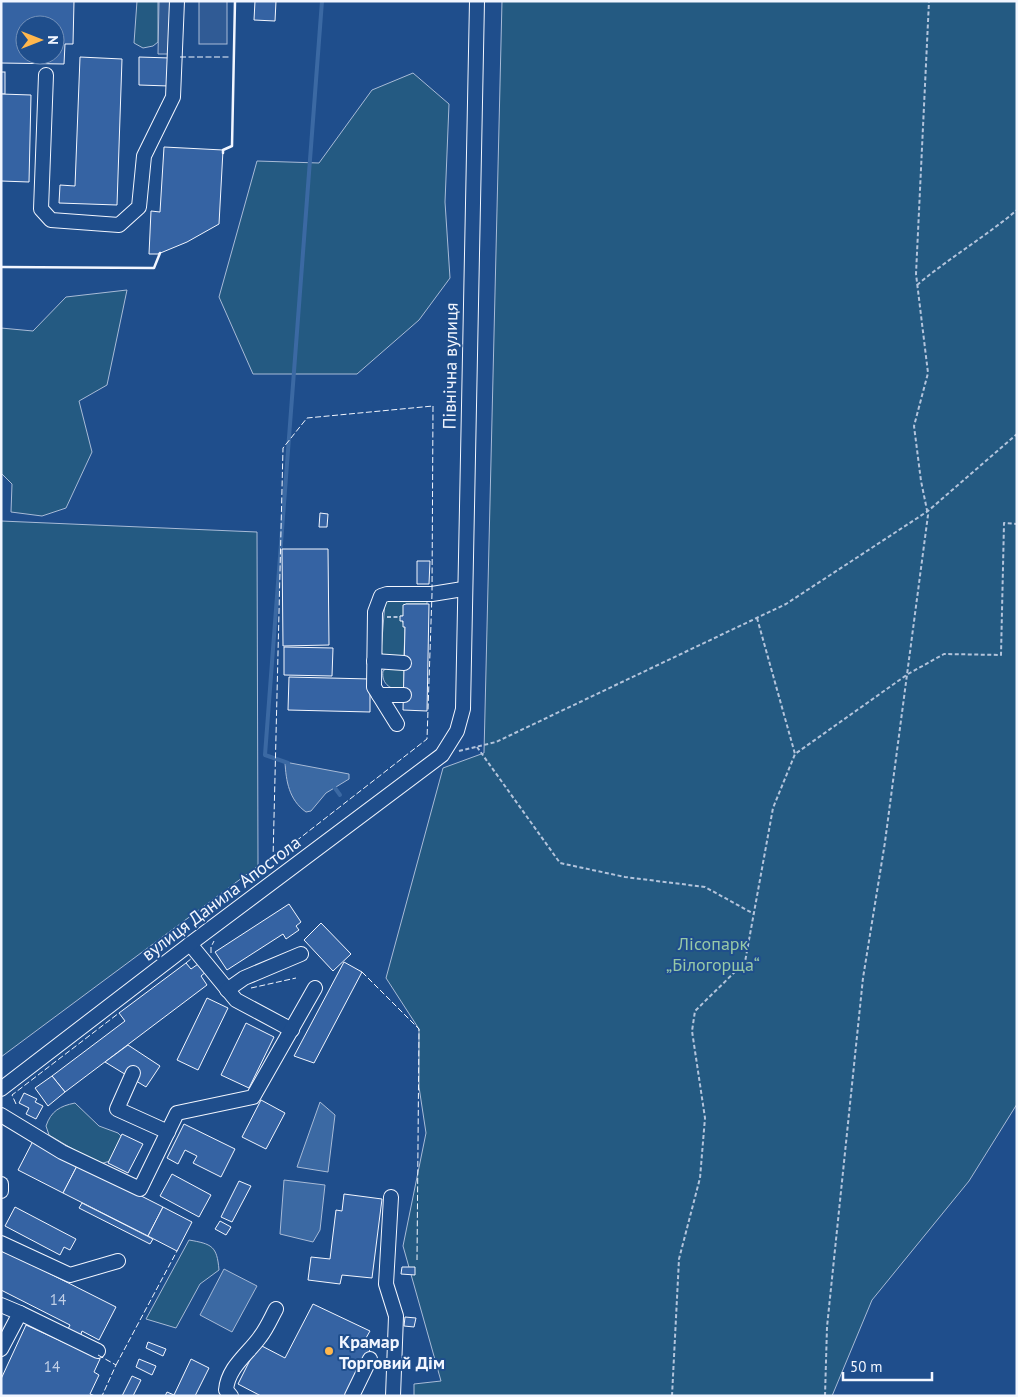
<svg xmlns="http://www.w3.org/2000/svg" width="1018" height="1397" viewBox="0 0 1018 1397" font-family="'PT Sans',sans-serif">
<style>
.green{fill:#245a82;stroke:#a8bbd7}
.parking{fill:#305b95;stroke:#a8bbd7}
.water{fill:#3b69a3;stroke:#a8bbd7}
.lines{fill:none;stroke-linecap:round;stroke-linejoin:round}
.stream{stroke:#3b69a3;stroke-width:4}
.building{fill:#3563a3;stroke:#f2f6ff;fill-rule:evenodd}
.minor-casing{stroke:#f2f6ff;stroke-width:16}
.path{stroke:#b3c4dc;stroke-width:2;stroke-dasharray:4 2.5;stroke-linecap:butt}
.minor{stroke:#1f4e8c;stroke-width:14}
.fence{stroke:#f2f6ff;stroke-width:1;stroke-dasharray:6 2.5;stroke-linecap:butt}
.wall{stroke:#f2f6ff;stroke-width:2.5}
.poi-dot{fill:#ffb74d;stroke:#1f4e8c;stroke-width:2}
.labels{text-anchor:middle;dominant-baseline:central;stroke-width:4;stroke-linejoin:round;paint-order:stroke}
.number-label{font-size:15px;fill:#c3d1e8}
.street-label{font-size:18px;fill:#f2f6ff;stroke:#1f4e8c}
.park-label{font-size:18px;fill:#97c8a6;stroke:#1f4e8c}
.poi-label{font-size:18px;font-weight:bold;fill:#f2f6ff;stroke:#1f4e8c;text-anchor:start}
</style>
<rect width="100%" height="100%" fill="#1f4e8c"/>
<g class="green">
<polygon points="137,1 158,1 158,42 153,46 143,48 134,43"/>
<polygon points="502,1 1017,1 1017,1104 969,1181 872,1300 832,1396 414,1396 414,1384 441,1381 403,1246 426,1133 419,1087 419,1029 386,978 443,768 484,753"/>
<polygon points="413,73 449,104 445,202 450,278 419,320 357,374 253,374 219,297 257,161 319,163 372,90"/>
<polygon points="127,290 107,385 79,401 92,452 66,508 42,516 11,512 12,484 1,473 1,328 33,331 66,297"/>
<polygon points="1,521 257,532 258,866 1,1057"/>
<polygon points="391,599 427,599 427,604 406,604 403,616 400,616 405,627 404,657 384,656 381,652 385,602"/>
<path d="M 387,668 L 404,668 L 404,691 C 392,690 381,685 383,671 Z"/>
<path d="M 75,1103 L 99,1126 L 118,1133 L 125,1140 L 110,1161 L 100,1164 L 93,1161 L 49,1135 L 46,1126 C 51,1111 60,1106 75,1103 Z"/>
<path d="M 189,1240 C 212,1244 217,1246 219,1270 L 200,1284 L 176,1328 L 146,1319 Z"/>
</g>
<g class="parking">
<polygon points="159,1 173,1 171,54 158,54"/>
<rect x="199" y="1" width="28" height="43"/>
</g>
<g class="water">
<path d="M 285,762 L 349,774 L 349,779 L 326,793 L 311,811 L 306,812 C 289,800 286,781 285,762 Z"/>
<polygon points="320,1102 335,1115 328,1172 297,1167"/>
<polygon points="284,1180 325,1185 320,1230 313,1242 280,1234"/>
<polygon points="224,1269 257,1286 232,1332 200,1315"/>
</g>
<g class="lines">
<g class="stream">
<polyline points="288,763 265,755 322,1"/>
<polyline points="332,784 340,795"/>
</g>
</g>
<g class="building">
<path d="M 1,1 L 74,1 L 73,44 L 65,44 L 64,64 L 1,63 ZM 25,25 L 55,25 L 55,55 L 25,55 Z"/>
<polygon points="255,1 276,1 275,21 254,20"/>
<polygon points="80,57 122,59 117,205 59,203 60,185 75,186"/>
<polygon points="139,57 170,58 169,86 139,85"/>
<rect x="1" y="72" width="4" height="22"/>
<polygon points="1,94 31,95 29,182 1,181"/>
<polygon points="164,147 223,150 219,224 187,242 158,254 149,254 151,211 160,212"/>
<polygon points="320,513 328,514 327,527 319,527"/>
<polygon points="282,549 328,549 329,645 283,646"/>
<polygon points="417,561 430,561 429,584 417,584"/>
<polygon points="406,604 429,604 427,711 403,710 405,627 403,627 403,621 400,621 400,616 403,616 403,605"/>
<polygon points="284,647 333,648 332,676 284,675"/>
<polygon points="289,677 370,679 370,712 288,710"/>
<polygon points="289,904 301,922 296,926 299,930 286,939 283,934 227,970 215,952"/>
<polygon points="321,923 351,954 333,971 304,940"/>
<polygon points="201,962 207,971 201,976 207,985 65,1092 52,1076 125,1021 119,1013 186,963 191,969"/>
<polygon points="344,962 362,972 314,1063 294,1056"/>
<polygon points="207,998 228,1008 198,1070 177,1060"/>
<polygon points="246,1023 274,1037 249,1088 221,1075"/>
<polygon points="128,1045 160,1066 146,1087 105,1062"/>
<polygon points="52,1076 65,1092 48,1106 35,1088"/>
<polygon points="24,1093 37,1099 35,1102 43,1106 36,1119 26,1114 29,1108 19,1103"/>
<polygon points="261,1100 285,1113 266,1149 242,1137"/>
<polygon points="184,1124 235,1149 221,1177 193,1163 197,1156 185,1150 178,1164 167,1158"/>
<polygon points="122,1134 143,1144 128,1173 108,1163"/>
<polygon points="33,1141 78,1164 63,1193 18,1170"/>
<polygon points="78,1164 163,1207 148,1236 63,1193"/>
<polygon points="172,1174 211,1195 199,1217 160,1196"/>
<polygon points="239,1181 251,1186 232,1222 221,1217"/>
<polygon points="344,1194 382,1199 372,1278 342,1275 340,1284 308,1280 311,1257 330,1259 336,1210 342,1211"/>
<polygon points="82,1203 153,1239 150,1244 79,1208"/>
<polygon points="15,1207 76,1239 70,1250 64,1247 60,1255 5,1226"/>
<polygon points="163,1207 192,1222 177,1251 148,1236"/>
<polygon points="220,1221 231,1227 226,1235 215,1229"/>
<polygon points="1,1249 116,1307 99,1340 82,1331 80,1337 67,1331 70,1325 1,1290"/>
<polygon points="402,1267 415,1267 415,1275 401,1274"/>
<polygon points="313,1304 370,1331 366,1338 374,1342 346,1396 261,1396 238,1384 258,1344 285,1358"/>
<polygon points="405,1317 416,1318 414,1327 404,1326"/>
<polygon points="26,1325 100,1359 94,1372 99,1375 90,1394 95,1396 1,1396 1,1379"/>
<polygon points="148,1342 166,1349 163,1356 146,1348"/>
<polygon points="139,1359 156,1366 152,1375 136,1367"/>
<polygon points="191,1359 209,1368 195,1396 165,1396 167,1392 174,1395"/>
<polygon points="132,1376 141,1380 133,1396 122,1396"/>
</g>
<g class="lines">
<g class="minor-casing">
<g id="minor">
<polyline points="46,75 41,209 51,220 119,225 139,207 144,156 173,97 177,1"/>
<polyline points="374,661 404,663"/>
<polyline points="379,695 404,695"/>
<polyline points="397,724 374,687 375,612 381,596 387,594 432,594 463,589"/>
<polyline points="190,944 236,1000 292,1030"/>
<polyline points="227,990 244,978 301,954"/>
<polyline points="133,1073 117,1109 168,1132"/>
<polyline points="1,1089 190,944 442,755 457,731 463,709 477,1"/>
<polyline points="1,1115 62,1152 140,1189 177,1113 253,1097 315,988"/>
<polyline points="1,1184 1,1191"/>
<polyline points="391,1197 386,1284 396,1316 393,1396"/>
<polyline points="1,1243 70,1275 118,1261"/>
<polyline points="1,1305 20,1313"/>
<polyline points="1,1349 20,1313 98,1351"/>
<path d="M 231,1396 L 226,1390 C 228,1367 248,1354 260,1337 C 267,1328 271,1318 276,1309"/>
<polyline points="352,1396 370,1359"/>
</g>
</g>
<g class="path">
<path d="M 917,285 C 949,258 985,237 1017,210"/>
<polyline points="387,617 399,617"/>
<polyline points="757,618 795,754"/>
<polyline points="477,747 560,863 625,877 705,887 754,914"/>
<polyline points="459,751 496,742 786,604 928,511 1017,434"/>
<polyline points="672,1396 679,1259 700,1178 705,1118 692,1031 695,1011 745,962 773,808 795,754 908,674 944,654 1001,655 1004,523 1017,524"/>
<polyline points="825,1396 827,1327 863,978 885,842 928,515 921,481 914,426 928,373 916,274 929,1"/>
</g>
<use href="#minor" class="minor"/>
<g class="fence">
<polyline points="180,57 230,57"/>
<polygon points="433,406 432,594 427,739 273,859 283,448 307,418"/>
<polyline points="211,953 211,947 214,941"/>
<polyline points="186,963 192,958"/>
<polyline points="362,972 419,1029 417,1260"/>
<polyline points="251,988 296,978"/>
<polyline points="16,1104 12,1095 119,1013"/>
<polyline points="98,1355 116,1365 102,1396"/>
<polyline points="116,1365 177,1251"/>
</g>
<g class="wall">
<polyline points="223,153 223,150 232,146 235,1"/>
<polyline points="1,267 154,268 160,253"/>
</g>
</g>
<circle class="poi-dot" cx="329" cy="1351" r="5"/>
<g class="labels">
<g class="number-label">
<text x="58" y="1299">14</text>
<text x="52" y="1366">14</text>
</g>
<g class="street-label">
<text transform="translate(450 366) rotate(-89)">Північна вулиця</text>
<text transform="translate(221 898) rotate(-37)">вулиця Данила Апостола</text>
</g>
<g class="park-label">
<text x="713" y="943">Лісопарк<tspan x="713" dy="21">„Білогорща“</tspan></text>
</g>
<g class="poi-label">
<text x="339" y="1341">Крамар<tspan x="339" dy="21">Торговий Дім</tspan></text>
</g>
</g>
<rect width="1018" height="1397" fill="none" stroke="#f2f6ff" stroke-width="5"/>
<g transform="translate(40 40) rotate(90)"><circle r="24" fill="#1f4e8c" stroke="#7391ba"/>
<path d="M0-4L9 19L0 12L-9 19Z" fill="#ffb74d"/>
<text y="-8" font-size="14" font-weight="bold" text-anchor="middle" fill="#f2f6ff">N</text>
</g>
<path d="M843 1372v8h89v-8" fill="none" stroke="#f2f6ff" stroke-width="2.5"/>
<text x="850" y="1372" font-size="15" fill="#f2f6ff" stroke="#1f4e8c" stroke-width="4" paint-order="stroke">50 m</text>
</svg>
